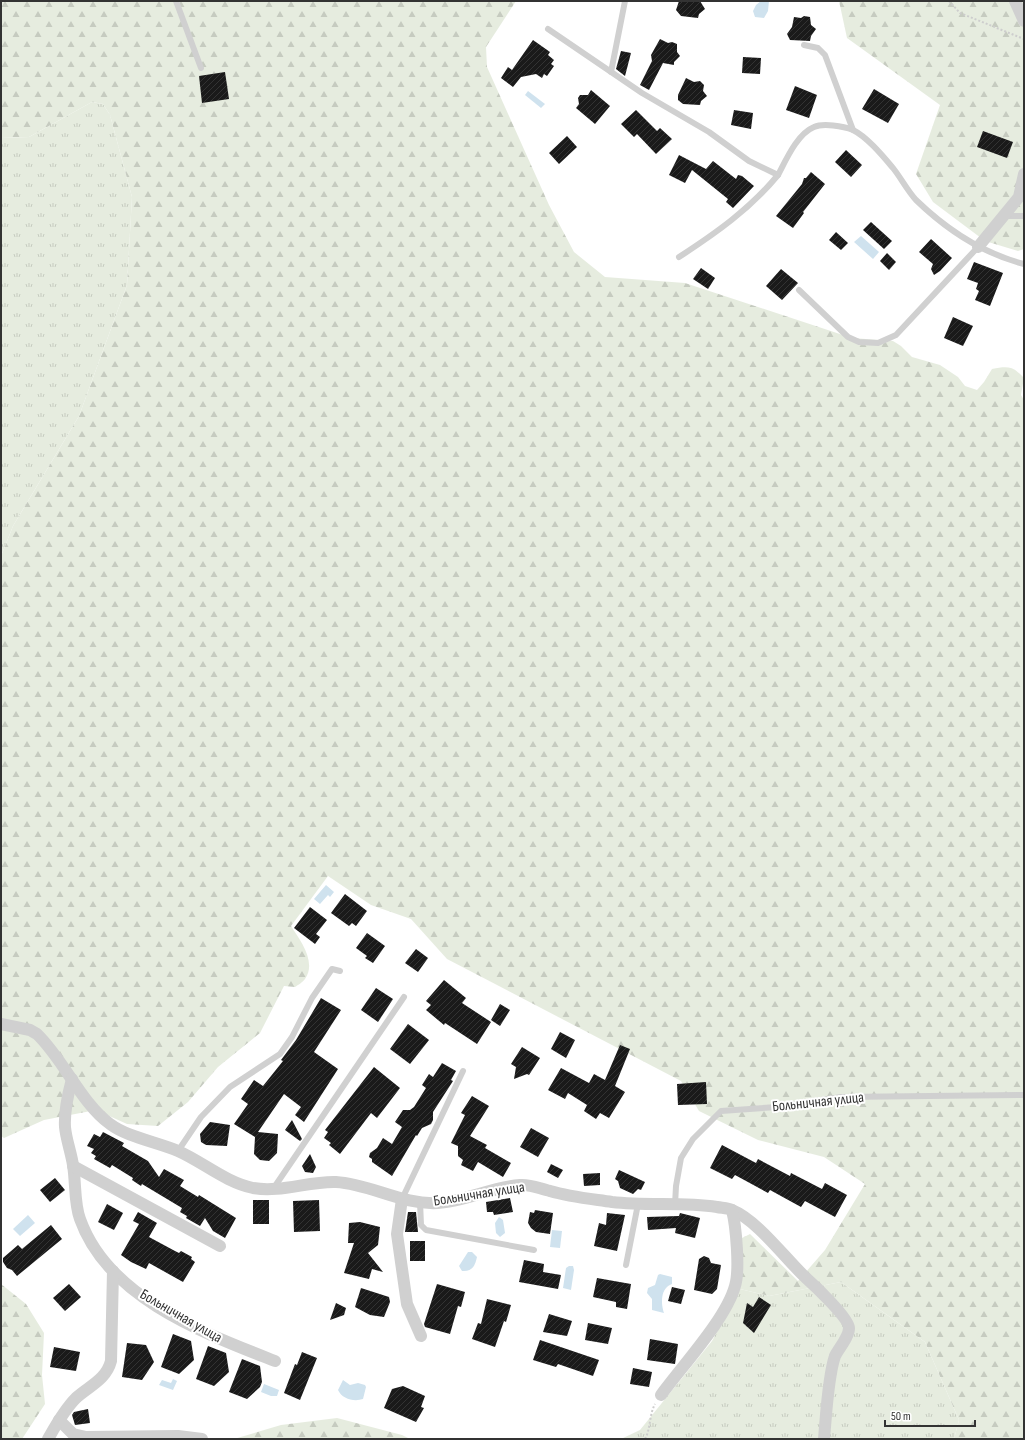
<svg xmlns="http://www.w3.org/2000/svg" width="1025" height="1440" viewBox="0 0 1025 1440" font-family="'Sofia Sans Condensed',sans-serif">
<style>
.grass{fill:url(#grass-tufts)}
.forest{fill:url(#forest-firs)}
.water{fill:#cfe2ee}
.building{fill:url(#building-hatch)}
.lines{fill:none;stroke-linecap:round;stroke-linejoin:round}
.path{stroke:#cdcdcd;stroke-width:2;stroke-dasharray:2 2;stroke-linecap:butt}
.service{stroke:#d0d0d0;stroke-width:6}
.minor{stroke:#d0d0d0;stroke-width:12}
.labels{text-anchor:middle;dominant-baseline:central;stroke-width:4;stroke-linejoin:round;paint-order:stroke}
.street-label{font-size:15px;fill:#333;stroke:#fff}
</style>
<defs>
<pattern id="grass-tufts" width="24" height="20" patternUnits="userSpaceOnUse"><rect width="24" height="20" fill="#e6ecdf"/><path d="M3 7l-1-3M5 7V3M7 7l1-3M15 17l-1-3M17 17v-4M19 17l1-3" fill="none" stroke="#c6cbc0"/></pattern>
<pattern id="forest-firs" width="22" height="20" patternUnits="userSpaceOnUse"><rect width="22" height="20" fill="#e6ecdf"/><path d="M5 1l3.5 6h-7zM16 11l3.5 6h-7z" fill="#c6cbc0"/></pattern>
<pattern id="building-hatch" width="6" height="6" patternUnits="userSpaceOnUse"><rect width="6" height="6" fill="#1a1a1a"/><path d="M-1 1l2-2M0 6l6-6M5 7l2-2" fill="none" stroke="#333"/></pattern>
</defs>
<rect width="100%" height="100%" fill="#fff"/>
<g class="grass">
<polygon points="92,102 103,104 110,115 132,197 127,285 79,416 13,526 1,556 1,138 29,137"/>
<polygon points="841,1282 925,1342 959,1420 954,1439 621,1439 640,1430 712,1341 740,1289 769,1296"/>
</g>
<g class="forest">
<path d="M 1,1 L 516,1 L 486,47 L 487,67 L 549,205 L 574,252 L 605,277 L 685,283 L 852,338 L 893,341 L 901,346 L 912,357 L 940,365 L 958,377 L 965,386 L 977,390 L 984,382 L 992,369 C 1008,366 1013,366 1024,378 L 1021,395 L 1024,400 L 1024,1439 L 954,1439 L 959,1420 L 925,1342 L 841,1282 L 769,1296 L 740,1289 L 740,1239 L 750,1234 L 798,1281 L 825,1250 L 865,1184 L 824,1157 L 758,1140 L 699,1111 L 681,1081 L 447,959 L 411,919 L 371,905 L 328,876 L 291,926 C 300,940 317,962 305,979 C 303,982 298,985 295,987 L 284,986 L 260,1033 L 218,1067 L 188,1102 L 158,1126 L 127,1124 L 96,1110 L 44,1120 L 4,1138 L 1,1136 L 1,556 L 13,526 L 79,416 L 127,285 L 132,197 L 110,115 L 103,104 L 92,102 L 29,137 L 1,138 Z"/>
<polygon points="839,1 1024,1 1024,249 1018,251 985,241 933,202 916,174 940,105 847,38"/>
<polygon points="1,1284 26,1304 44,1333 42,1375 45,1404 22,1439 1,1439"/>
<polygon points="337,1418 402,1435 410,1439 234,1439 281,1425"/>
</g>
<g class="water">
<polygon points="761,1 769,1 768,11 764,18 755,17 753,11 756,5"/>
<polygon points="528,91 545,104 541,108 525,95"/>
<polygon points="861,236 879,252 873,259 854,242"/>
<polygon points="326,885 334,892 330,897 328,895 320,904 314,899"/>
<polygon points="28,1215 35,1223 20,1236 13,1229"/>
<polygon points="499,1217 503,1220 505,1233 500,1237 496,1233 495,1223"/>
<polygon points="552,1230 562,1231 560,1248 550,1247"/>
<path d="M 468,1252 L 472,1252 L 477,1257 C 475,1266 472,1272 462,1271 L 459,1266 Z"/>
<polygon points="569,1266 573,1266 574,1270 571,1290 563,1288 566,1268"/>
<path d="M 660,1274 L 672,1277 L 672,1284 C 660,1288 661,1304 664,1313 L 652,1310 L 652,1299 L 647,1293 L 648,1288 L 655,1285 L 658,1275 Z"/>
<polygon points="173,1379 177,1381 173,1390 159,1385 162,1380 171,1383"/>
<path d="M 343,1380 L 350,1385 L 358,1383 L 365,1385 L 366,1387 L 363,1399 C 354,1402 342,1399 338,1390 Z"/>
<polygon points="264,1384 279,1390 277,1396 271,1396 261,1392"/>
</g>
<g class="building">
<polygon points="679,1 700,1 705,9 699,14 698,18 681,16 676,10"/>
<polygon points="804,16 810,17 811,25 816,29 811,36 810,41 790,40 787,34 792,27 794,17 801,18"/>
<polygon points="660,39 668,43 672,42 677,44 677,52 680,56 674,62 674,65 663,63 649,90 640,85 652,61 651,55"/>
<polygon points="533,40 550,52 548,55 554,60 551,64 554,66 547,76 544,74 542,78 536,74 521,77 513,87 501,78 508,67 512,70"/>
<polygon points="621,51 631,53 625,76 616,69"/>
<polygon points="743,57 761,58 760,74 742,73"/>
<polygon points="225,72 229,99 202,103 199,76"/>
<polygon points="686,78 694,82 700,81 704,85 703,91 707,96 701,101 700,105 683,104 678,100 678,95"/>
<polygon points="795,86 817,95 809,118 786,110"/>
<polygon points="874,89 899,104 888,123 862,109"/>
<polygon points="591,90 610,106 595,124 576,108 579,104 578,98 580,95 588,95"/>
<polygon points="636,110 657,131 660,128 672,139 656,154 637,134 634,137 621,124"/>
<polygon points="734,110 753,113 751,129 731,125"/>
<polygon points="983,131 1013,142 1007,158 977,147"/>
<polygon points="567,136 577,147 559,164 549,153"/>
<polygon points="846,150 862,165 851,177 835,162"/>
<polygon points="679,155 706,169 713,161 736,179 738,175 742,176 754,186 733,208 726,202 728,199 692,170 685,183 669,175"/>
<polygon points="811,172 825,184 803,212 804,213 793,228 776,216 802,184 804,178 806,178"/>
<polygon points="871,222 892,241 884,249 863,230"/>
<polygon points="836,232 848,243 841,250 829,240"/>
<polygon points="931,239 952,258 940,271 934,275 931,269 933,264 919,252"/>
<polygon points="887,253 896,262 889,270 880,261"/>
<polygon points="974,262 1003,273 990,306 975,300 979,291 976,289 978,283 967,279"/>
<polygon points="701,268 715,278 708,289 693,279"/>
<polygon points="781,269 798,283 782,300 766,286"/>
<polygon points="953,317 973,326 963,346 944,338"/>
<polygon points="345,894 367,911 356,926 352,923 349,926 331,913"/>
<polygon points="310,907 327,920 316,934 320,937 315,944 294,928"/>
<polygon points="367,933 385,946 373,963 365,958 367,956 356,948"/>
<polygon points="416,949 428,958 418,972 405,963"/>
<polygon points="444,980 466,998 462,1003 491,1022 477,1044 445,1023 444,1025 426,1010 431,1005 426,1001"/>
<polygon points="376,988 393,999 378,1022 361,1010"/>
<polygon points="321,998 341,1010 314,1052 338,1069 304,1122 295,1115 301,1107 284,1094 258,1132 278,1134 277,1153 269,1161 260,1160 254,1154 255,1137 234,1124 248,1104 241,1099 254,1080 263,1086 283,1061 281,1060 296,1040"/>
<polygon points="500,1004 510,1010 500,1026 491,1020"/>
<polygon points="408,1024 429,1040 410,1064 390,1049"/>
<polygon points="560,1032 575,1040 566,1058 551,1049"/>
<polygon points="620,1045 630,1049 615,1086 625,1092 609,1118 600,1113 596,1119 584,1111 587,1105 568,1093 565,1099 548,1090 561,1068 589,1083 594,1074 605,1080"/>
<polygon points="522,1047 540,1058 529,1075 527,1074 514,1079 516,1067 511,1064"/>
<polygon points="442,1063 456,1071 451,1080 453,1081 433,1112 433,1120 431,1124 422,1128 417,1136 416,1135 392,1176 372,1162 372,1159 369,1157 370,1153 377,1148 383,1138 392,1144 402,1127 395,1122 403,1110 410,1110 414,1107 426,1088 422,1085 429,1074 433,1077"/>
<polygon points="374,1067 400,1088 377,1118 371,1113 340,1154 329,1145 331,1143 324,1138 328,1132 325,1130"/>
<polygon points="706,1082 707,1104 678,1105 677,1084"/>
<polygon points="472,1096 489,1106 470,1136 487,1145 485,1148 511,1163 503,1177 478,1162 473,1171 461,1165 463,1160 458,1156 458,1146 451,1143 465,1115 461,1113"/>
<polygon points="292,1120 302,1139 300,1141 285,1130"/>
<polygon points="210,1122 230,1125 227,1146 206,1145 201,1142 200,1134"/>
<polygon points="531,1128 549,1138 538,1157 520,1147"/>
<polygon points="103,1132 124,1143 122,1146 148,1161 159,1177 164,1169 184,1180 180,1186 198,1197 199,1195 236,1218 225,1238 213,1231 205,1218 200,1226 186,1218 187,1216 180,1212 182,1208 142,1184 141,1186 132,1180 133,1178 112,1165 110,1168 94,1159 96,1156 91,1153 94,1149 87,1146 94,1134 100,1137"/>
<polygon points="722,1145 756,1163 758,1159 790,1176 791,1173 822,1189 825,1183 847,1195 835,1217 805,1201 801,1207 770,1190 768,1193 735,1175 732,1179 710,1168"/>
<polygon points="310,1154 316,1167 313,1173 305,1172 302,1166"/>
<polygon points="551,1164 563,1170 558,1178 547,1172"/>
<polygon points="619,1170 645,1182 641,1190 638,1189 633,1194 620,1188 618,1181 615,1179"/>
<polygon points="600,1173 600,1185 584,1186 583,1174"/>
<polygon points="55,1178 65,1190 50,1202 40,1190"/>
<polygon points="510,1198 513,1212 494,1215 493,1212 487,1212 486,1202"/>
<rect x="253" y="1200" width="16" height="24"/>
<polygon points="319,1200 320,1231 294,1232 293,1201"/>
<polygon points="107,1204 123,1213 114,1230 98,1222"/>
<polygon points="535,1210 553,1213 550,1234 536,1232 531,1228 528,1223 530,1212 534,1213"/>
<polygon points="138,1212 157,1223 149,1237 175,1251 179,1253 181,1251 192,1257 191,1259 195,1262 183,1282 149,1263 146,1269 131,1262 121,1255 139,1224 133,1221"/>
<polygon points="408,1212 416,1212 418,1232 405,1232"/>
<polygon points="607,1213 625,1215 617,1251 594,1246 599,1223 606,1225"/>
<polygon points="680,1213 700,1218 695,1238 675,1233 676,1228 648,1230 647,1217 679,1216"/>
<polygon points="360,1222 380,1227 378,1245 368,1253 383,1272 372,1269 369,1279 344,1273 354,1243 348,1243 349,1223"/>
<polygon points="51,1225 62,1239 17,1276 12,1270 7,1268 3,1262 3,1258 18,1245 22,1249"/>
<rect x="410" y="1241" width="15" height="20"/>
<polygon points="704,1256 709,1258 711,1263 721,1265 717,1289 712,1294 694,1290 699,1259"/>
<polygon points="524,1260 544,1264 543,1272 561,1275 558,1289 519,1282"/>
<polygon points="597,1278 631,1284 627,1309 616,1307 616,1302 593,1297"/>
<polygon points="69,1284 81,1297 65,1311 53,1298"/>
<polygon points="437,1284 465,1292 461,1307 458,1306 450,1334 425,1327 424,1324"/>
<polygon points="672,1287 685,1290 681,1304 668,1301"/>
<polygon points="361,1288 389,1297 390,1302 384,1317 370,1315 355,1307"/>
<polygon points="759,1297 771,1305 754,1333 743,1323 747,1303 753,1307"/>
<polygon points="487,1299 511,1305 506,1322 504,1321 495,1347 472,1339 478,1323 481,1324"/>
<polygon points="336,1303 346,1308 344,1315 330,1320"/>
<polygon points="549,1314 572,1321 567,1336 543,1332"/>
<polygon points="588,1323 612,1328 608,1344 585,1340"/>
<polygon points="173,1334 191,1341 194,1360 179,1374 161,1367"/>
<polygon points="650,1339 678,1344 675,1364 647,1360"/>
<polygon points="540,1340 599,1360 593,1376 558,1364 556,1367 533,1360"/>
<polygon points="127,1343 146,1345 154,1362 142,1380 122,1377"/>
<polygon points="208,1346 226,1353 229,1372 214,1386 196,1379"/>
<polygon points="54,1347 80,1352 76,1371 50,1367"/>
<polygon points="302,1352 317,1358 300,1400 284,1393 295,1364 297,1365"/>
<polygon points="242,1359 260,1366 262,1382 260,1387 247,1399 229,1392"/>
<polygon points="633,1368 652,1372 649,1387 630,1384"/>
<polygon points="403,1386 425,1396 421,1407 424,1408 416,1422 384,1408 392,1389"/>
<polygon points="88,1409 90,1423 75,1425 72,1415 74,1412"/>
</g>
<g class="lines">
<g class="path">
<polyline points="949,1 960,13 1024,39"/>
<path d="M 645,1439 C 651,1428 649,1415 655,1404"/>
</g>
<g class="service">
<polyline points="176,1 201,68"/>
<path d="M 548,29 L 642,93 L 709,132 L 749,161 L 778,175 C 786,160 797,134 814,127 C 823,123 843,126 853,130 C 867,137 882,155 893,168 C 901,178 907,190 916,200 C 947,230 981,253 1024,264"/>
<polyline points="804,45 818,48 825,55 853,130"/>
<polyline points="611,72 625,1"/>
<polyline points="1003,216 1024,216"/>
<path d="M 679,257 C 716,233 750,209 778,175"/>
<polyline points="799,290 848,337 859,342 878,343 896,335 978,247"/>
<polyline points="178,1151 201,1117 230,1087 280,1054 292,1037 312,998 332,969 340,971"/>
<polyline points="273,1189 404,997"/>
<polyline points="402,1199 463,1071"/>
<polyline points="420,1202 421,1225 426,1230 534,1250"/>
<polyline points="675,1205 676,1186 681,1158 693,1139 721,1111 777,1107 841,1097 1024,1095"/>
<polyline points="626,1265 638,1204"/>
</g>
<g class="minor">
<polyline points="1015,1 1024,21"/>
<polyline points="978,247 1019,197 1024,174"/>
<path d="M 1,1024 L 30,1030 L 37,1034 C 64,1060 81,1103 110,1124 C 127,1137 157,1142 178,1151 C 203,1162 225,1182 253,1188 C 280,1193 309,1181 336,1182 C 371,1184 402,1205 438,1203 C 466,1201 492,1187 520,1185 C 531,1184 540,1189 550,1191 C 570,1197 592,1199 612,1202 C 647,1206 682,1202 717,1207 C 722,1208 728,1208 732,1210 C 757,1220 785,1258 805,1277 C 814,1285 849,1318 849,1328 C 849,1337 839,1348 835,1356 C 828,1376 826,1417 824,1439"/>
<path d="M 72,1079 C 68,1094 64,1111 65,1127 C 66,1139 71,1152 73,1165 C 76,1183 74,1203 80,1219 C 108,1298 204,1333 275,1361"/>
<polyline points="73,1166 220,1246"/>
<polyline points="402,1199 397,1234 407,1304 421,1336"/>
<path d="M 661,1395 C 682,1366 726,1319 735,1286 C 740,1270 736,1226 732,1210"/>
<polyline points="59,1420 73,1434 86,1437 178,1436 202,1439"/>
<path d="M 48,1439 C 56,1425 64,1410 76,1398 C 89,1386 106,1380 111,1361 L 113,1271"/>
</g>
</g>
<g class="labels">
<g class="street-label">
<text transform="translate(818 1102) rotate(-6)">Больничная улица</text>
<text transform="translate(479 1194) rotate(-9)">Больничная улица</text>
<text transform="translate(181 1316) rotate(30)">Больничная улица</text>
</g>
</g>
<rect width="1025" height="1440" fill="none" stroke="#333333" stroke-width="4"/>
<path d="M885 1420v6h90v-6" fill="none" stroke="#333333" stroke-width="2"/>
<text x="891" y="1420" font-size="12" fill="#333333" stroke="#ffffff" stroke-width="3" paint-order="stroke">50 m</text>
</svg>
